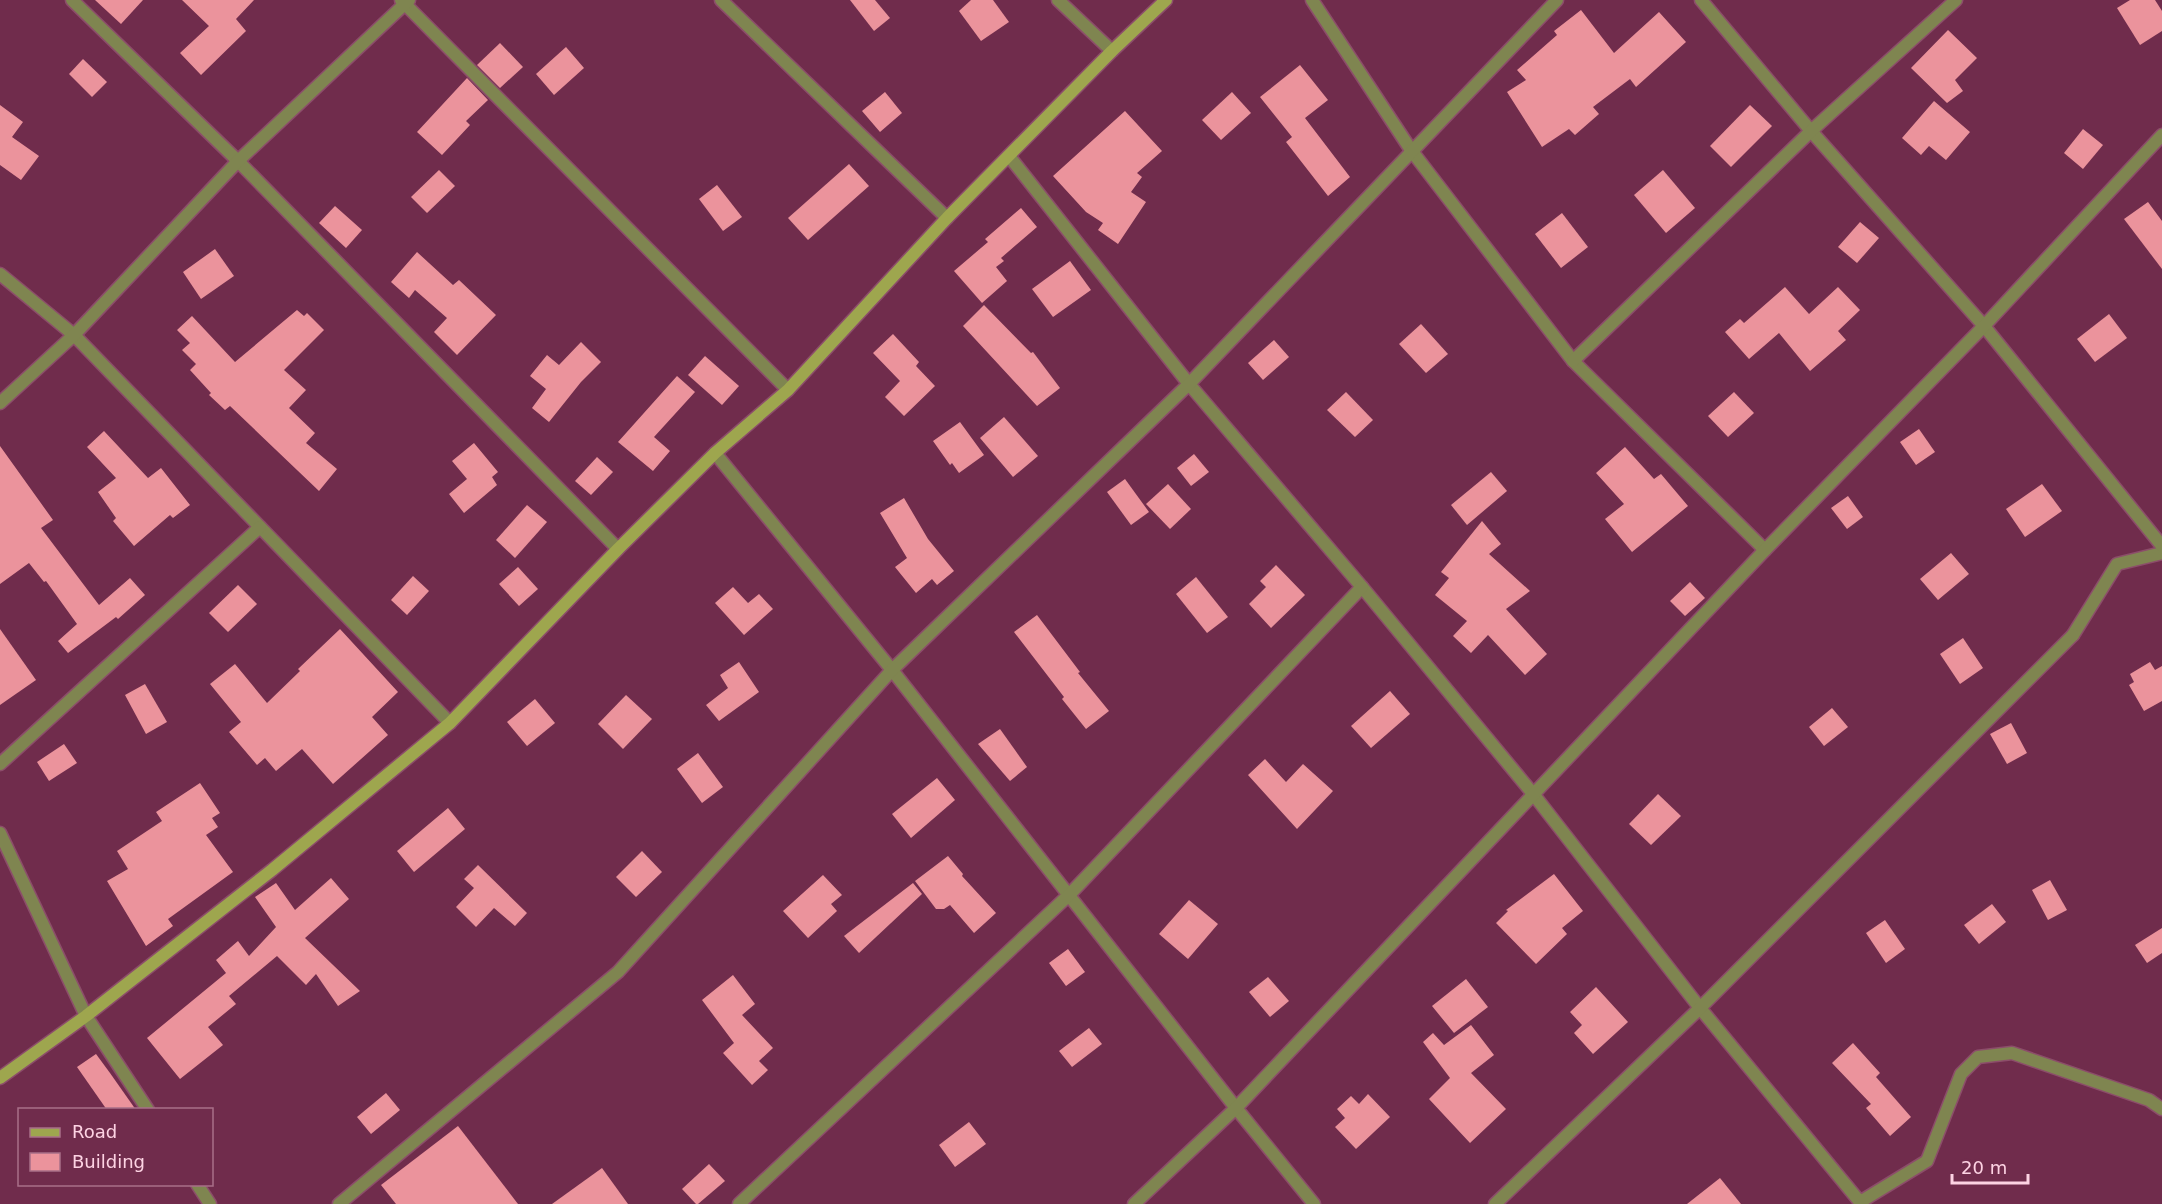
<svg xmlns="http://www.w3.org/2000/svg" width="2162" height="1204" viewBox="0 0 2162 1204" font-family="'DejaVu Sans',sans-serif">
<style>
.building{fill:#eb939c}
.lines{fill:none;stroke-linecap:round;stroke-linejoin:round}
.service-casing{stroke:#8c4d6a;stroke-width:15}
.minor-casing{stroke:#8c4d6a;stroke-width:15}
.tertiary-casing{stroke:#8c4d6a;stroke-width:15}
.secondary-casing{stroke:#8c4d6a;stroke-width:15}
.service{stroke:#7f8550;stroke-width:12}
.minor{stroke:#7f8550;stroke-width:12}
.tertiary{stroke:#7f8550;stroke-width:12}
.secondary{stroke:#9ea64e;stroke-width:12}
</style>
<rect width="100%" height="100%" fill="#702c4c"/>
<g class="building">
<polygon points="95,0 143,0 121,24"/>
<polygon points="182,0 254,0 236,19 246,31 201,75 180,53 209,26"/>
<polygon points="850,0 875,0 890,18 874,31"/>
<polygon points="971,0 993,0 1009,22 981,41 959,11"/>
<polygon points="2130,0 2155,0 2162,11 2162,31 2140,45 2117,8"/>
<polygon points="1581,10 1614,53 1659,12 1686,42 1636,87 1630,79 1593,107 1599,114 1575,135 1569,129 1542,147 1507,92 1526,80 1517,70 1557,35 1554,31"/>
<polygon points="1948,30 1977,58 1955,80 1963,91 1947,103 1911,68"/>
<polygon points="500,43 523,67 500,88 477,65"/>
<polygon points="566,47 584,68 554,95 536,74"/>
<polygon points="83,59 107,82 92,97 69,74"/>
<polygon points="1300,65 1328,100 1305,118 1350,177 1328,196 1286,142 1292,137 1260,97"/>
<polygon points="467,78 488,100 466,121 470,125 442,155 417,132"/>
<polygon points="885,92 902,113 880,132 862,111"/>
<polygon points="1232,92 1251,113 1221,140 1202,120"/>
<polygon points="1934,101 1970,132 1946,160 1929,146 1921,155 1902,138"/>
<polygon points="0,105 23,122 12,137 39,156 21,180 0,165"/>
<polygon points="1750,105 1772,126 1731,167 1710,146"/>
<polygon points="1125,111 1162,151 1137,173 1142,177 1131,192 1146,202 1118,244 1098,230 1103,223 1086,212 1053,176"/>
<polygon points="2083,129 2103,145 2083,169 2064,153"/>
<polygon points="849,164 869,186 808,240 788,218"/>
<polygon points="439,170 455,186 427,213 411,197"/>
<polygon points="1663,170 1695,208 1666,233 1634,195"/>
<polygon points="717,185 742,217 723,231 699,199"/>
<polygon points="2148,202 2162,221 2162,269 2124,219"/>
<polygon points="335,206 362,230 346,248 319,223"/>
<polygon points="1021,208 1037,227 1001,258 1004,261 996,267 1007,281 982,303 954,271 988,242 985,239"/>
<polygon points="1562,213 1588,247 1561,268 1535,234"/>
<polygon points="1860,222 1879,238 1857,263 1838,247"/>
<polygon points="215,249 234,276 201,299 183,272"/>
<polygon points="417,252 453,285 459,280 496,315 457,355 434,332 447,318 415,290 409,298 391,282"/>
<polygon points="1070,261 1091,290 1053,317 1032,289"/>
<polygon points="1785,287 1809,314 1838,287 1860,310 1838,331 1846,340 1810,371 1779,333 1749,359 1725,332 1740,319 1744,323"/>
<polygon points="984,305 1031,353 1033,352 1060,388 1037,406 963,326"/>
<polygon points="297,310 304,316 307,313 324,330 284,370 306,390 289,408 315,433 306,443 337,469 319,491 230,406 225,410 209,395 211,393 190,370 196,364 182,350 190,343 177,330 192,316 235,362"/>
<polygon points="2109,314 2127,338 2095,362 2077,339"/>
<polygon points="1421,324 1448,354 1426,373 1399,344"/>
<polygon points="893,334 919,362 916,366 935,386 904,416 885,397 900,381 873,353"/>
<polygon points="1274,340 1289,357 1263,380 1248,363"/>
<polygon points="581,342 601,362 581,382 549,422 532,408 546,389 530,376 547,355 559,365"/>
<polygon points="705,356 739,386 722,405 688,375"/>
<polygon points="677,376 695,392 654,437 670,451 653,471 618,442"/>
<polygon points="1346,392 1373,420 1355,437 1327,410"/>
<polygon points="1734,392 1754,413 1728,437 1708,416"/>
<polygon points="1004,417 1038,456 1013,477 980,438"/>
<polygon points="960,422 984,455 959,473 952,463 950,465 933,441"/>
<polygon points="1919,429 1935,452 1916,465 1900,442"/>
<polygon points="104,431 148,478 161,468 190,505 173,518 170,515 134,546 113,521 116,518 98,492 116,478 87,447"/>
<polygon points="474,443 498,472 492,477 497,485 464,513 449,494 467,479 452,461"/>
<polygon points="0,446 53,520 41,528 99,605 130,578 145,595 118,619 116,617 68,653 58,641 77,624 46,581 44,582 29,563 0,584"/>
<polygon points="1625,447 1654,479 1661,474 1688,506 1632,552 1605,519 1624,504 1596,473"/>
<polygon points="1194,454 1209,472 1191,486 1177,468"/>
<polygon points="597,457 613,472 591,495 575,481"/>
<polygon points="1491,472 1507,491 1467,525 1451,505"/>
<polygon points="1125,479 1149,512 1131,525 1107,492"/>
<polygon points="1168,484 1191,509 1170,529 1146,504"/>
<polygon points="2042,484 2062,511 2025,537 2006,509"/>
<polygon points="1848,496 1863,517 1847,529 1831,508"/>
<polygon points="904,498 928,539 954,571 937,585 932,579 916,593 895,567 907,558 880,513"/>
<polygon points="527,505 547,522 515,558 496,540"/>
<polygon points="1482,521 1501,544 1489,554 1530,591 1506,609 1547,654 1525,675 1488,635 1471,653 1453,636 1467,621 1435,595 1449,578 1441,572"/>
<polygon points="1951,553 1969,574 1938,600 1920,579"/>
<polygon points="1276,565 1305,595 1271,628 1249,604 1266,587 1260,581"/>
<polygon points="518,567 538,589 519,606 499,584"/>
<polygon points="413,576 429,591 407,615 391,600"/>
<polygon points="1196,577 1228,617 1207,633 1176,594"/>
<polygon points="1690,582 1705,598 1685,616 1670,601"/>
<polygon points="238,585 257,604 228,632 209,613"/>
<polygon points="733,587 748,603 759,594 773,609 744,635 715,603"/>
<polygon points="1037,615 1080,672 1078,673 1109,711 1086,729 1062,699 1064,697 1014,632"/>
<polygon points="0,629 36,680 0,705"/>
<polygon points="340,629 398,692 372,717 388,735 333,784 302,749 276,771 265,758 257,765 229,732 241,722 210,684 235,664 267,703 300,671 298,669"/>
<polygon points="1963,638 1983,668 1960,684 1940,654"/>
<polygon points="739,662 759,692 719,721 706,705 728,688 720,675"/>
<polygon points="2150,662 2155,670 2162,666 2162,701 2144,711 2129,685 2134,682 2130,674"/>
<polygon points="145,684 167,722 146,734 125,695"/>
<polygon points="1390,691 1410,714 1371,748 1351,726"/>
<polygon points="626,695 652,719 623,749 598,724"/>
<polygon points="535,699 555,723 527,746 507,722"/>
<polygon points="1832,708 1848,727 1824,746 1809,727"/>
<polygon points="2011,723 2027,753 2007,764 1990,734"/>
<polygon points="1000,729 1027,767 1010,781 978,744"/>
<polygon points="64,744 77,763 49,781 37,762"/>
<polygon points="698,753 723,787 702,803 677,769"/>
<polygon points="1265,759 1286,782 1303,764 1333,791 1297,829 1248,775"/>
<polygon points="937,778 955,800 911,838 892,814"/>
<polygon points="200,783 220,813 212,818 218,827 206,835 233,872 168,919 173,926 146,946 107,881 128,869 117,851 162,821 156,812"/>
<polygon points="1658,794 1681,816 1651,845 1629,824"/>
<polygon points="448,808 465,829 414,872 397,851"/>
<polygon points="642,851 662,872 636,897 616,877"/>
<polygon points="948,856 963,874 962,876 996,913 974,933 950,905 944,909 936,909 915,881"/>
<polygon points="478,865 527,913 515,926 494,908 476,927 456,907 474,888 464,879"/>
<polygon points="1554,874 1583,911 1562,928 1567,934 1536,964 1496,923 1508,911 1506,910"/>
<polygon points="823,875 842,895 831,904 837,911 808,938 783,911"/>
<polygon points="331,878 349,899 305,938 360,991 338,1006 316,974 306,985 277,956 229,996 236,1004 208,1027 223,1045 180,1079 147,1038 226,973 216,960 238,941 249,956 276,927 255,897 276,883 295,910"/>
<polygon points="2050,880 2067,910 2048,920 2032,890"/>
<polygon points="913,883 922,894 859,953 844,936"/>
<polygon points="1189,900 1218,924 1188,959 1159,934"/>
<polygon points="1992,904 2006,922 1979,944 1964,925"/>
<polygon points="1885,920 1905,949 1886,963 1866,933"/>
<polygon points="2162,928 2162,953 2147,963 2135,945"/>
<polygon points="1068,949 1085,972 1066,986 1049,963"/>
<polygon points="733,975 755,1004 742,1015 773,1048 759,1061 768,1070 752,1085 723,1053 734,1043 702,1000"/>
<polygon points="1268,977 1289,1001 1270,1017 1249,992"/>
<polygon points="1466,979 1488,1007 1454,1033 1432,1006"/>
<polygon points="1596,987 1628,1022 1593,1054 1574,1033 1582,1025 1570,1012"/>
<polygon points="1471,1025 1494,1055 1471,1073 1506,1109 1470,1143 1429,1099 1450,1078 1423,1042 1433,1033 1444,1045"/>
<polygon points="1089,1028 1102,1044 1072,1067 1059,1051"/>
<polygon points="1853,1043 1880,1073 1876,1077 1911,1117 1890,1136 1866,1108 1871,1104 1832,1063"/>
<polygon points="96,1054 110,1073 136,1110 107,1110 77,1067"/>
<polygon points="386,1093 400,1110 371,1134 357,1117"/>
<polygon points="1368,1094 1390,1117 1356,1149 1335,1127 1345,1118 1337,1109 1351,1096 1359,1104"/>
<polygon points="969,1122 986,1144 955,1167 939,1145"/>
<polygon points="458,1126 518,1204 396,1204 381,1185"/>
<polygon points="709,1164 725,1181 698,1204 696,1204 682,1189"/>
<polygon points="602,1168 628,1204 552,1204"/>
<polygon points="1720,1178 1741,1204 1687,1204"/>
</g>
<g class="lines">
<g class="service-casing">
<g id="service">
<polyline points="0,274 74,335"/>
<polyline points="2073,635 2117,564 2162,553"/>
</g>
</g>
<g class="minor-casing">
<g id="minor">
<polyline points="72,0 238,161 618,549"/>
<polyline points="401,0 788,390"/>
<polyline points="721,0 947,218"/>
<polyline points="1058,0 1112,51"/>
<polyline points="1312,0 1411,150 1573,361 1765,550"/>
<polyline points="1701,0 1811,131 1984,326 2162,546"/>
<polyline points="1009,156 1189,384 1362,587 1534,795 1700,1008 1860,1202 1927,1161 1961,1074 1978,1057 2012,1053 2149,1100 2162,1109"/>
<polyline points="74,335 450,723"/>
<polyline points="1573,361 1811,131 1956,0"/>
<polyline points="0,403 74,335 238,161 409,0"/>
<polyline points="715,453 892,670 1236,1108 1314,1204"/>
<polyline points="0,764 260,527"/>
<polyline points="86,1016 148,1110"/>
<polyline points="197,1184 210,1204"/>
<polyline points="339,1204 618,972 892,670 1189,384 1557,0"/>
<polyline points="739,1204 1070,894 1362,587"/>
<polyline points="1134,1204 1236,1108 1765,550 1984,326 2162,135"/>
<polyline points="1495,1204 1700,1008 2073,635"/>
</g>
</g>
<g class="tertiary-casing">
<polyline id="tertiary" points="0,833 86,1016"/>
</g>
<g class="secondary-casing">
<polyline id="secondary" points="0,1078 86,1016 272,870 450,723 618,549 715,453 788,390 947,218 1112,51 1166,0"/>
</g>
<use href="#service" class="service"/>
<use href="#minor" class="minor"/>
<use href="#tertiary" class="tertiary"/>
<use href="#secondary" class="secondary"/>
</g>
<rect x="18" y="1108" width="195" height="78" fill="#702c4c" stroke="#a86f88" stroke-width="1.5"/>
<rect x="30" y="1128" width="30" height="9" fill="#9ea64e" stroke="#a86f88" stroke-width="1.5"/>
<text x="72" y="1138" font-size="18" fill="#fdd3e3">Road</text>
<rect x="30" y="1153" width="30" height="18" fill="#eb939c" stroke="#a86f88" stroke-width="1.5"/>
<text x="72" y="1168" font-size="18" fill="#fdd3e3">Building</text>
<path d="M1952 1174v9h76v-9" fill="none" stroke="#fdd3e3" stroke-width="3"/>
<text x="1961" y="1174" font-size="18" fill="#fdd3e3" stroke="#702c4c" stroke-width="4.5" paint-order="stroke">20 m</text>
</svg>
